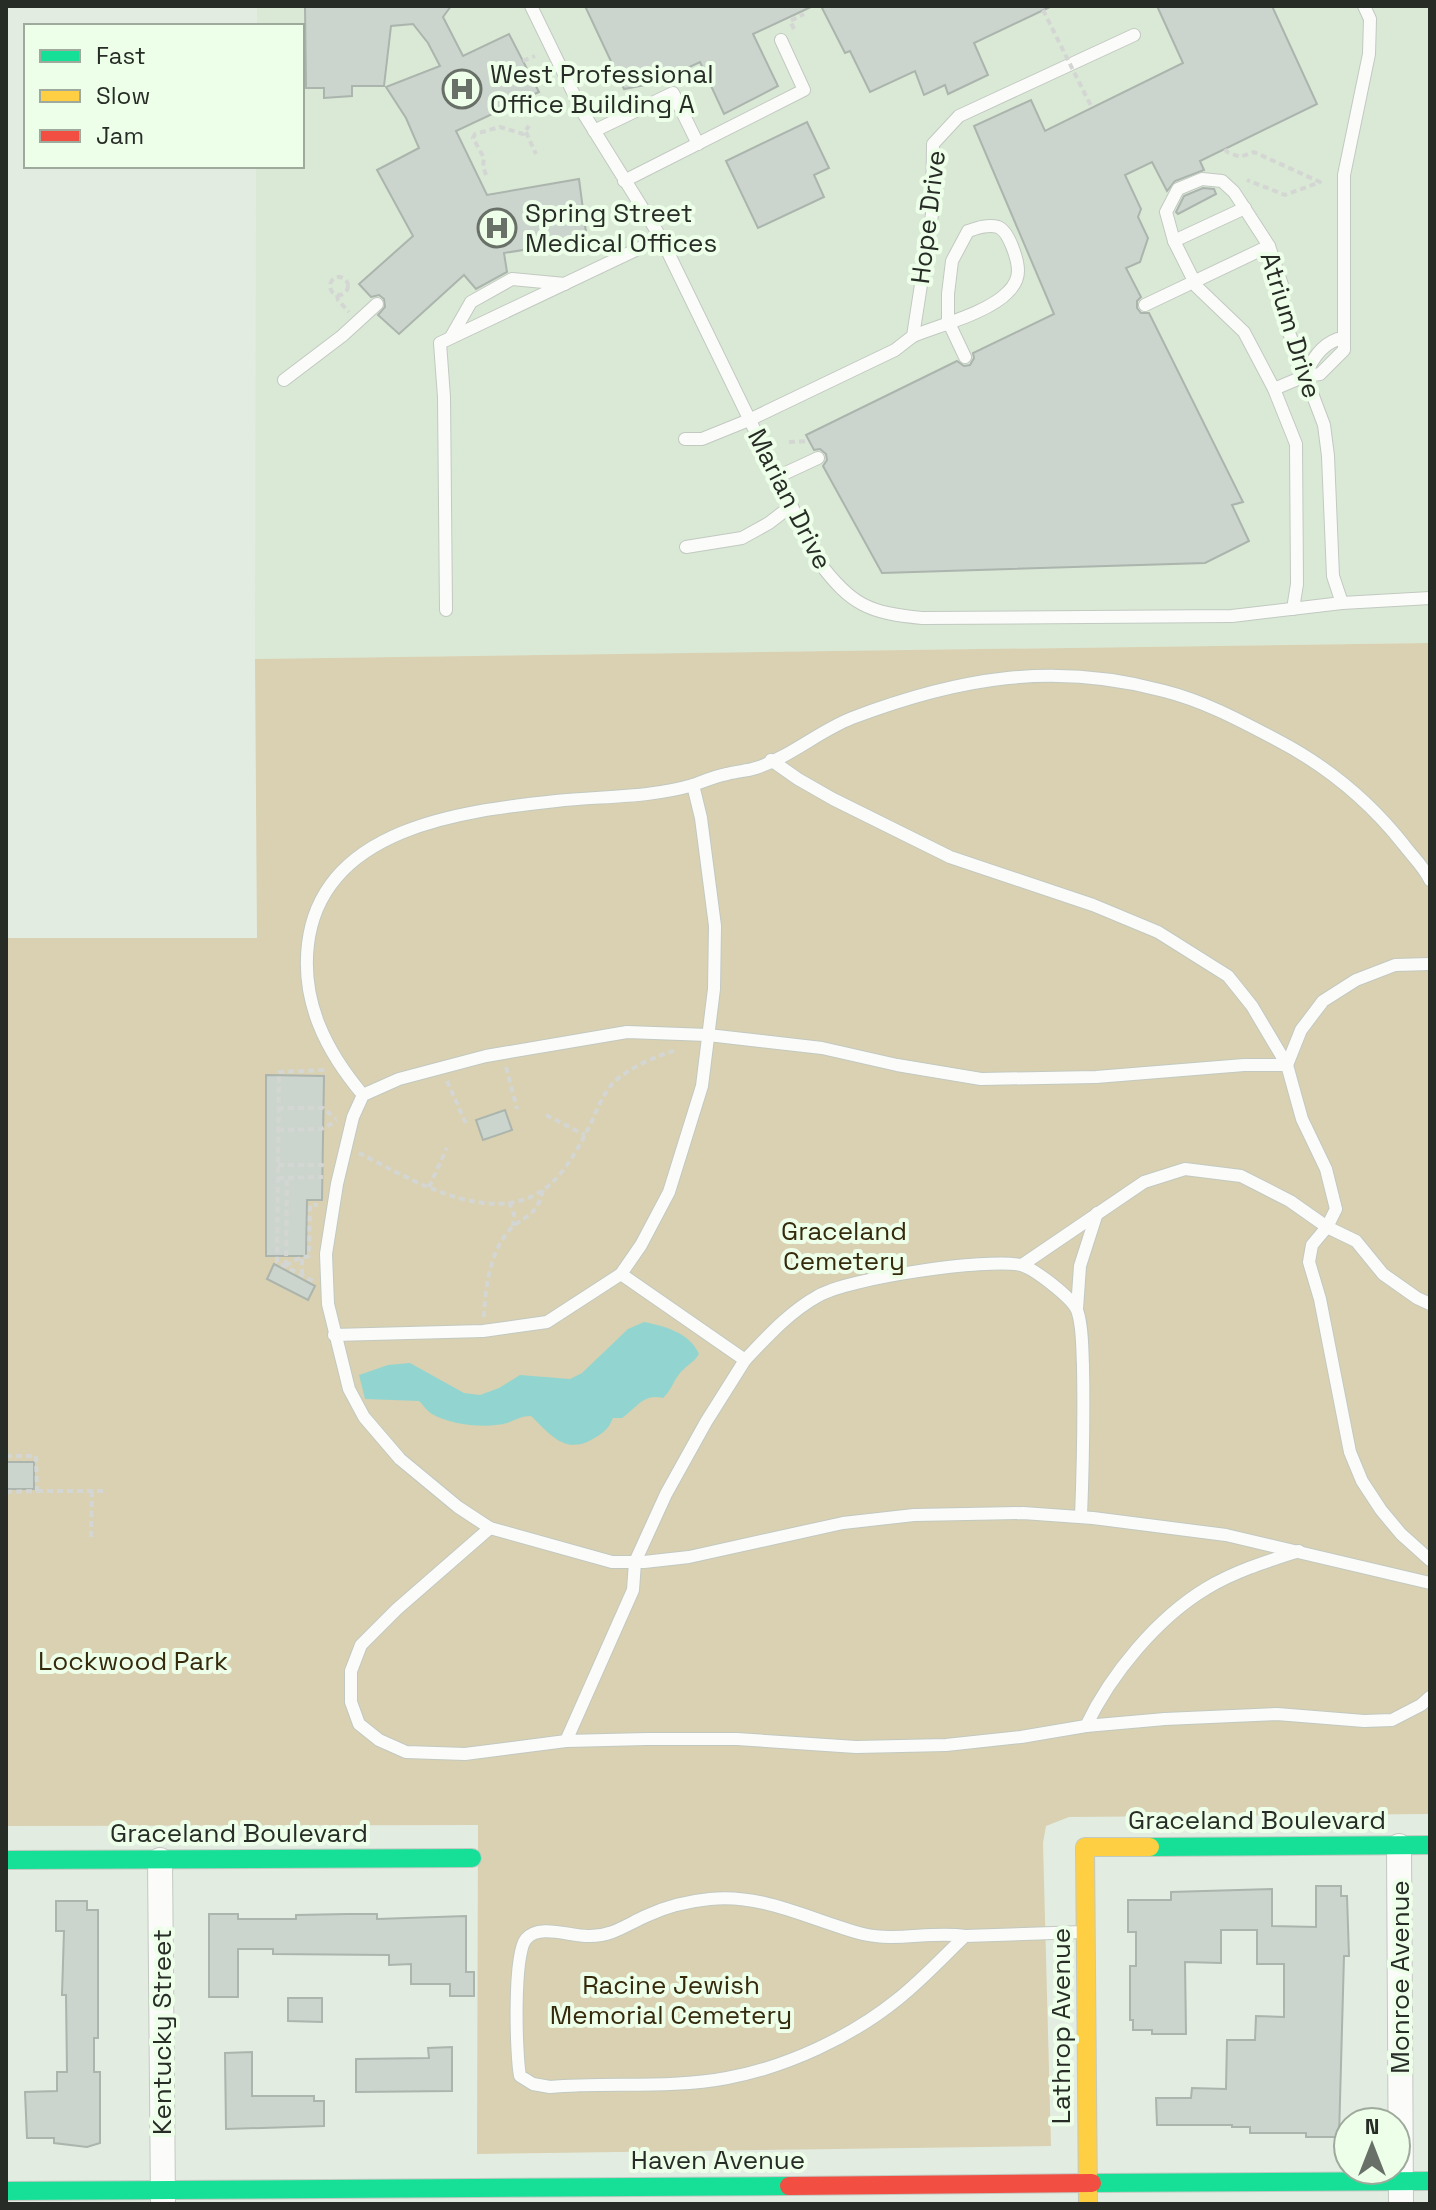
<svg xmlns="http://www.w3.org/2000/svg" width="1436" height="2210" viewBox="0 0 1436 2210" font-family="'Space Grotesk',sans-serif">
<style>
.built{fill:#d9e9d5}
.green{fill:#d9d1b1}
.water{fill:#92d5d0}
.building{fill:#cbd5cd;stroke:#abb4ad;stroke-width:2}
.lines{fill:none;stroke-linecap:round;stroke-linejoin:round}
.lane-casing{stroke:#c2c9c1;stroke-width:14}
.street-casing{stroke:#c2c9c1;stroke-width:26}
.fast-casing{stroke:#c2c9c1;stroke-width:20}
.slow-casing{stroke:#c2c9c1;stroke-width:20}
.jam-casing{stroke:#c2c9c1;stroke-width:20}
.path{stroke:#d4d6d3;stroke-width:4;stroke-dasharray:6 4;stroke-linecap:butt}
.lane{stroke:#fbfcfa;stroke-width:12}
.street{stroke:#fbfcfa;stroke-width:24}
.fast{stroke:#16e098;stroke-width:18}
.slow{stroke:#ffcf43;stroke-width:18}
.jam{stroke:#f24e42;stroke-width:18}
.path-bridge{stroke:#d4d6d3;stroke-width:4;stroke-dasharray:6 4;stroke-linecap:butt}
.labels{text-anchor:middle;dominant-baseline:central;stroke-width:8;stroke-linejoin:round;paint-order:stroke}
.poi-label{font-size:26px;fill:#272d26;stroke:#edfee9;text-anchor:start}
.street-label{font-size:26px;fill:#272d26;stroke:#edfee9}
.park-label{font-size:26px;fill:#352a0c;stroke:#edfee9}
</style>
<rect width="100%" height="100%" fill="#e3ece1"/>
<polygon class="built" points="257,6 1430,6 1430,643 255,659 256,166 302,166 302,26 257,26"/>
<polygon class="green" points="1430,643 1430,1814 1069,1817 1046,1826 1043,1843 1051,2146 477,2154 478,1825 6,1826 6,938 257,938 255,659"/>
<path class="water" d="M 644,1322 C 665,1326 690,1333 699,1354 C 694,1362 690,1363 684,1369 C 674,1377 673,1389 663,1398 C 643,1393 636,1409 622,1418 L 613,1418 C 608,1430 602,1434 591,1440 C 564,1455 548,1432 531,1416 C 521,1416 516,1420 507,1423 C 486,1429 451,1425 432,1414 C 427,1411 423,1405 419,1401 L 365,1399 L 359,1375 L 388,1365 L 410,1363 L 464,1393 L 480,1395 L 499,1388 L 520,1375 L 570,1379 L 582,1373 L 628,1329 Z"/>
<g class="building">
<polygon points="305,6 451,6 443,17 463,56 509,34 539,92 456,131 487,195 579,179 587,240 504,253 507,272 476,289 464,275 399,334 378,315 385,307 384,299 379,295 371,297 359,284 413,236 377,170 419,148 406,118 386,87 440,66 428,43 413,24 391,26 384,86 352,86 352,96 324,98 324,88 306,88"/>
<polygon points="585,6 813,6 753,34 778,86 724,114 700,62 655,83 624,89"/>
<polygon points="821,6 1052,6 974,43 988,75 948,94 945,85 924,95 915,71 870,92 850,51 845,53"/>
<polygon points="1157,6 1272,6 1317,104 1200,161 1204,170 1175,181 1167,191 1152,162 1125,175 1141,209 1138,217 1148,238 1140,262 1126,268 1141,297 1137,301 1137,308 1141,313 1149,313 1243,502 1232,505 1249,541 1205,563 882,573 823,466 827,460 826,454 820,449 814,450 806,435 957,361 964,366 970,365 974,358 973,353 1054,314 974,126 1031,100 1045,131 1183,63"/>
<polygon points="807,122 829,168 814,175 824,197 758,228 726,161"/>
<polygon points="1203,188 1214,189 1216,194 1178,214 1176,212 1184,196"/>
<polygon points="266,1075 324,1076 322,1200 307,1200 306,1256 266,1256"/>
<polygon points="505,1110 512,1130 483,1140 476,1120"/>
<polygon points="274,1264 315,1286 308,1300 267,1279"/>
<rect x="6" y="1462" width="28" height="27"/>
<polygon points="1316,1886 1341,1886 1341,1896 1347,1896 1349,1956 1344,1956 1339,2137 1306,2137 1306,2133 1250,2133 1250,2127 1232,2127 1232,2125 1157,2125 1156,2098 1191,2098 1192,2088 1226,2089 1227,2040 1255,2040 1256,2016 1284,2017 1284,1964 1257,1964 1257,1930 1221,1930 1221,1963 1185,1962 1186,2034 1152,2034 1152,2030 1133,2030 1133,2020 1130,2020 1130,1966 1136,1966 1136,1932 1128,1932 1128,1900 1171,1900 1171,1892 1272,1889 1272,1926 1316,1927"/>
<polygon points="56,1901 87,1901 87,1910 98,1910 98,2038 94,2038 94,2072 100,2072 100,2143 87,2147 54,2143 54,2138 27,2138 25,2092 57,2091 57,2072 67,2072 66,1995 62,1995 64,1931 56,1931"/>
<polygon points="209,1914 238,1914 238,1919 296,1919 296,1915 348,1914 377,1914 377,1919 466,1916 466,1972 474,1972 474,1996 450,1996 450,1984 411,1984 411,1964 389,1965 389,1955 273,1954 273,1949 238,1949 238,1997 209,1997"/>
<polygon points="288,1998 322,1998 322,2022 288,2021"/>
<polygon points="452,2047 452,2091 356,2092 356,2059 429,2058 428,2048"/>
<polygon points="252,2052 252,2096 314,2096 314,2101 324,2101 324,2126 226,2129 225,2053"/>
</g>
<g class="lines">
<g class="lane-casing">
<g id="lane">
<path d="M 531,6 L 582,111 L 661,238 L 819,562 C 851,605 869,613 922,618 L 1232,616 L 1342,603 L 1430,598"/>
<polyline points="594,131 673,93 698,144"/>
<polyline points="624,181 804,90 781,40"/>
<polyline points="1174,241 1245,208"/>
<polyline points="1145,305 1269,246"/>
<path d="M 913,336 C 940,325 988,313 1008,292 C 1014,286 1018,280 1018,271 C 1018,260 1009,231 998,227 C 988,224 977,228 968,231 L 952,261 L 948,294 L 948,321 L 965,357"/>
<polyline points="451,337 471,302 512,279 565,284"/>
<path d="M 1305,376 C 1312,359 1324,341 1343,338"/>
<polyline points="284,380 342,336 377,304"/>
<polyline points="1274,389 1305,376 1320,374 1344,350 1344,175 1369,54 1370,19 1364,6"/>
<polyline points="685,439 702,439 749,420 895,350 913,336 932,214 933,144 959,116 1134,35"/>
<polyline points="777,477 818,458"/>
<polyline points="686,547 742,538 769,523 791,506"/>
<polyline points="1293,609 1297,584 1296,444 1274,389 1244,332 1197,287 1174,241 1166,212 1178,189 1202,179 1222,181 1234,192 1269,246 1282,285 1285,322 1324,425 1328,456 1333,576 1342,603"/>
<polyline points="446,610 444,397 440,343 661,238"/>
<polyline points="771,760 798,779 833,799 950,857 1093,905 1158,932 1228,976 1252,1006 1287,1065 1302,1119 1326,1169 1336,1209 1327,1227 1312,1245 1309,1262 1320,1299 1350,1452 1362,1481 1381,1510 1401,1534 1430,1560"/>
<polyline points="1430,964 1395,965 1356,980 1323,1001 1301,1030 1287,1065 1244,1065 1096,1077 981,1079 897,1065 822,1048 708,1035 627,1032 486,1056 399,1079 363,1095 353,1117 337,1184 326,1254 328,1304 349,1389 364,1417 400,1459 458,1507 490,1528 612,1562 644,1562 689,1557 843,1523 914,1515 1023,1513 1093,1518 1226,1535 1430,1583"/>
<path d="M 363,1095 C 326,1051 301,1002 308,944 C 322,827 463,811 556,801 C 601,796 649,798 693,785 C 704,781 716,776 727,774 C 737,771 747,771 756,768 C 790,757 819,731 852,718 C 957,678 1053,661 1164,691 C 1204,701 1241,721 1277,740 C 1327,766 1370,802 1404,845 C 1413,857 1424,867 1430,880"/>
<polyline points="1022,1265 1144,1182 1185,1169 1241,1176 1290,1201 1327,1227 1356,1241 1383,1274 1417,1298 1430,1304"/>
<polyline points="1077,1309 1080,1266 1097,1213"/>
<polyline points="334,1335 483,1331 547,1322 621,1274 641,1245 669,1192 702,1086 714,989 715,926 701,818 693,785"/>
<path d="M 745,1360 C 767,1337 789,1312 818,1296 C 848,1278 987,1258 1021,1265 C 1035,1269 1072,1298 1077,1310 C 1083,1326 1082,1349 1083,1365 C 1084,1416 1083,1466 1081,1517"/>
<polyline points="490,1528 397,1609 361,1645 351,1671 351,1702 359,1724 379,1740 406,1752 465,1754 566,1741 647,1739 737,1739 856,1747 946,1745 1021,1737 1086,1726 1165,1719 1277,1714 1364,1721 1392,1720 1421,1705 1430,1697"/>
<path d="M 1086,1726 C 1111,1674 1157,1618 1207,1588 C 1235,1571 1268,1561 1299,1551"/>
<polyline points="566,1741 633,1590 635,1562 666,1494 706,1422 745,1360 621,1274"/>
<path d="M 965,1936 C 943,1957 922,1980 898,1999 C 851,2037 787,2067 727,2078 C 670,2089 609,2082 550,2087 L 533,2084 L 520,2076 C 516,2055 513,1954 526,1939 C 540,1923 571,1937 590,1936 C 612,1936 626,1925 646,1916 C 665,1907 689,1901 710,1899 C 763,1893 813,1921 863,1934 C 896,1942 931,1931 965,1936 L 1083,1932"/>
</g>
</g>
<g class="street-casing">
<g id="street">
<polyline points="1399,1846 1401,2204"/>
<polyline points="160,1860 163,2204"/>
</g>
</g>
<g class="fast-casing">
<g id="fast">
<polyline points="1150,1847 1430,1845"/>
<polyline points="6,1860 472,1858"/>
<polyline points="1092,2183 1430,2181"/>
<polyline points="6,2191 789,2186"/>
</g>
</g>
<g class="slow-casing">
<polyline id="slow" points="1088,2204 1085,1847 1150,1847"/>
</g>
<g class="jam-casing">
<polyline id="jam" points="789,2186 1092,2183"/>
</g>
<g class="path">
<polyline points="794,29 790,21 804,14"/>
<polyline points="523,61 535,56"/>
<polyline points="526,132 536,154"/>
<polyline points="1225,149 1227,152 1240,157 1254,152 1320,182 1285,195 1247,180"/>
<polyline points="486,175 483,166 484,158 473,138 475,134 500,127 523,134 529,126"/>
<circle cx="339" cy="286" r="9"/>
<polyline points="337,295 338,300 349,312"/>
<polyline points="789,442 809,441"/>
<polyline points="506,1067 517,1109"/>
<polyline points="447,1081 467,1126"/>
<polyline points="278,1108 323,1108 336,1119"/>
<polyline points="546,1115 585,1135"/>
<polyline points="278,1130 321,1129 337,1121"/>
<path d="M 359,1153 C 409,1178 489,1228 543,1190 C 563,1176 576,1152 587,1131 C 595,1116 602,1094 614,1082 C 626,1070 657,1055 674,1051"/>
<polyline points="278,1165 322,1165 327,1167"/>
<polyline points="278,1178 323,1177"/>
<polyline points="429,1187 447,1148"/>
<polyline points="509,1202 514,1214 513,1226"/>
<polyline points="286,1266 294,1260 309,1256 310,1205 318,1205"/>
<polyline points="286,1266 287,1178"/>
<polyline points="302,1275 302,1258"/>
<polyline points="313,1281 277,1262 279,1072 327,1070"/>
<path d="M 484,1317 C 485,1291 489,1259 504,1237 C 519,1214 536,1222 543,1190"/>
<polyline points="6,1456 36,1456 37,1491 6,1492"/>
<polyline points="37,1491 104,1491"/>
<polyline points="91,1537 92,1491"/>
</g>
<use href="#lane" class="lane"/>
<use href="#street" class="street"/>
<use href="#fast" class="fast"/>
<use href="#slow" class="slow"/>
<use href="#jam" class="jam"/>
<polyline class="path-bridge" points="1043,10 1092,108"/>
</g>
<defs>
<g id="hospital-ring" transform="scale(2)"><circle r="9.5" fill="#edfee9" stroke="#697067" stroke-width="1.5"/><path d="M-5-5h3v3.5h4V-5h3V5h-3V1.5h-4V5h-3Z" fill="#697067"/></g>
</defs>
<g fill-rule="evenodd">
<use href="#hospital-ring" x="462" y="89"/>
<use href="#hospital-ring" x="497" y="228"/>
</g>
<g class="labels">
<g class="poi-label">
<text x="490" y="74">West Professional<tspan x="490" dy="30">Office Building A</tspan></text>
<text x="525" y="213">Spring Street<tspan x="525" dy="30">Medical Offices</tspan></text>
</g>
<g class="street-label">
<text transform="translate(928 217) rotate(-83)">Hope Drive</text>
<text transform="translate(1291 325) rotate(73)">Atrium Drive</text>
<text transform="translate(790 499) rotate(63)">Marian Drive</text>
<text x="1257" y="1820">Graceland Boulevard</text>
<text x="239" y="1833">Graceland Boulevard</text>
<text transform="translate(1400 1977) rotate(-90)">Monroe Avenue</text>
<text transform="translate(1061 2026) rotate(-90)">Lathrop Avenue</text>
<text transform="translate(162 2032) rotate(-90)">Kentucky Street</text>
<text x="718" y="2160">Haven Avenue</text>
</g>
<g class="park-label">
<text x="844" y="1231">Graceland<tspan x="844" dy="30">Cemetery</tspan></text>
<text x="133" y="1661">Lockwood Park</text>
<text x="671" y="1985">Racine Jewish<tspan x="671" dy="30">Memorial Cemetery</tspan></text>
</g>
</g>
<rect width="1436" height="2210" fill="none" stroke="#272d26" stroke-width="16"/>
<rect x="24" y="24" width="280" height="144" fill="#edfee9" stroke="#9eaa9b" stroke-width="2"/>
<rect x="40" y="50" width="40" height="12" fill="#16e098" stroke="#9eaa9b" stroke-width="2"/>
<text x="96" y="64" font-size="24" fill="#272d26">Fast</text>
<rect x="40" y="90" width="40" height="12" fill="#ffcf43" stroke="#9eaa9b" stroke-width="2"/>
<text x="96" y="104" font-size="24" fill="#272d26">Slow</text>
<rect x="40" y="130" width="40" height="12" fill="#f24e42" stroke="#9eaa9b" stroke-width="2"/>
<text x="96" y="144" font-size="24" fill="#272d26">Jam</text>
<g transform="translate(1372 2146)"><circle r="38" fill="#edfee9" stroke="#9eaa9b" stroke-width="2"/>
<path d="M0-6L14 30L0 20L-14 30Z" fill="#697067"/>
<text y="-12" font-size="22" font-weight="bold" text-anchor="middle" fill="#272d26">N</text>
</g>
</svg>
